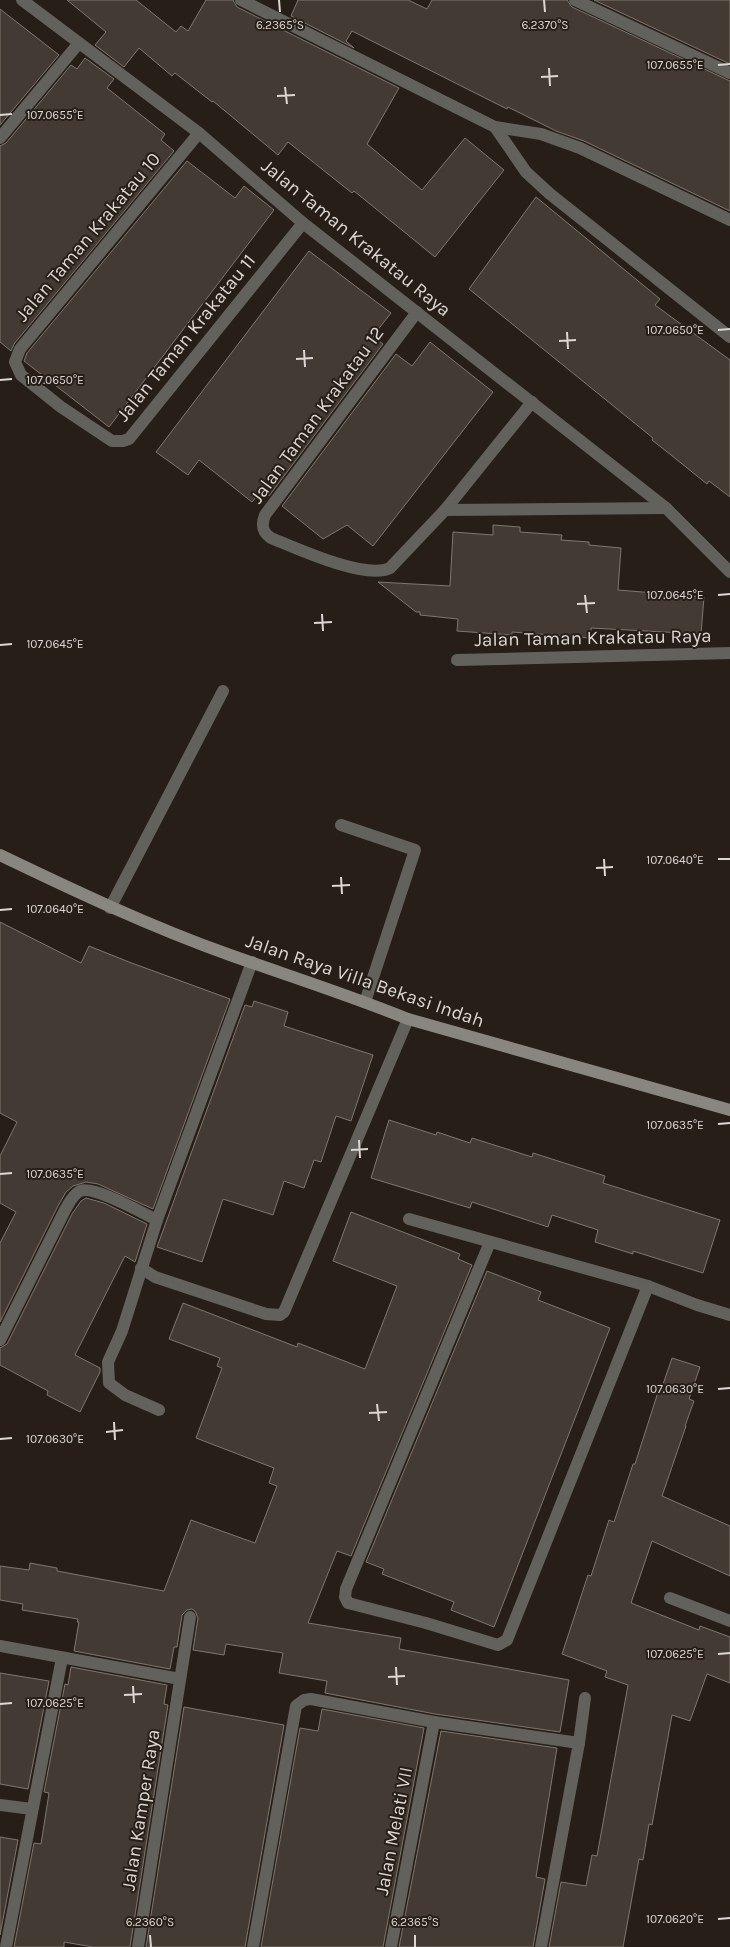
<svg xmlns="http://www.w3.org/2000/svg" width="730" height="1947" viewBox="0 0 730 1947" font-family="Karla,sans-serif">
<style>
.building{fill:#433b33;stroke:#80766e}
.lines{fill:none;stroke-linecap:round;stroke-linejoin:round}
.minor{stroke:#62615c;stroke-width:12}
.secondary{stroke:#88867e;stroke-width:12}
.ticks{fill:none;stroke:#ddd7d3;stroke-width:2}
.labels{text-anchor:middle;dominant-baseline:central;stroke-width:4;stroke-linejoin:round;paint-order:stroke}
.street-label{font-size:19px;fill:#ddd7d3;stroke:#261e17}
.ticks-label{font-size:12px;text-anchor:middle;fill:#ddd7d3;stroke:#261e17;stroke-width:4;stroke-linejoin:round;paint-order:stroke}
</style>
<rect width="100%" height="100%" fill="#261e17"/>
<g class="building">
<polygon points="67,0 136,0 176,32 181,26 188,31 206,0 233,0 237,7 399,88 367,144 422,190 465,138 504,170 435,257 354,191 352,193 288,142 278,155 213,101 212,102 175,73 172,76 139,48 124,67 95,45 106,32"/>
<polygon points="298,0 408,0 427,9 432,0 567,0 572,7 730,81 730,211 584,141 556,131 508,107 507,109 352,31 346,41 354,48 291,16"/>
<polygon points="594,0 730,0 730,64"/>
<polygon points="0,9 59,55 0,125"/>
<polygon points="85,58 114,79 107,88 165,134 161,140 174,151 14,344 11,351 0,342 0,146 6,143 71,65 77,69"/>
<polygon points="187,161 235,198 244,186 274,210 109,427 24,361 27,353"/>
<polygon points="536,197 660,299 655,305 730,360 730,497 709,481 707,484 671,455 652,440 653,438 469,289"/>
<polygon points="309,251 391,313 373,336 383,344 269,496 262,490 252,502 199,460 188,475 156,452"/>
<polygon points="430,342 493,392 373,546 347,525 323,539 282,506 396,354 412,366"/>
<polygon points="493,525 520,527 520,532 562,535 561,540 589,542 589,545 621,548 618,590 704,597 701,634 591,628 591,638 512,632 512,635 457,631 458,619 420,615 420,612 416,612 378,582 450,586 453,532 493,535"/>
<polygon points="0,922 81,963 89,946 129,962 230,999 153,1209 98,1184 86,1182 73,1186 66,1192 58,1206 0,1322 0,1243 16,1212 0,1203 0,1156 17,1122 0,1113"/>
<polygon points="254,1001 288,1012 284,1026 373,1055 351,1121 336,1116 321,1162 314,1160 304,1188 284,1181 273,1215 223,1199 202,1262 157,1247 245,1005 252,1007"/>
<polygon points="389,1120 436,1135 437,1132 470,1143 472,1138 532,1157 533,1153 605,1176 603,1183 720,1220 703,1273 633,1251 633,1254 595,1242 598,1230 552,1215 548,1227 472,1202 470,1208 371,1178"/>
<polygon points="86,1198 104,1203 147,1224 135,1262 125,1256 75,1355 100,1368 100,1372 80,1412 47,1395 48,1391 0,1365 0,1348 7,1344 72,1214 81,1201"/>
<polygon points="351,1212 460,1254 458,1259 472,1265 351,1556 337,1551 308,1623 401,1638 399,1649 569,1680 560,1732 435,1714 325,1693 327,1681 279,1673 283,1653 226,1644 224,1655 193,1650 198,1618 195,1611 192,1609 187,1610 182,1615 177,1647 174,1647 170,1669 74,1651 79,1622 77,1622 78,1619 22,1610 23,1604 0,1600 0,1566 29,1570 30,1563 57,1568 57,1571 164,1591 191,1520 255,1543 277,1486 269,1483 274,1468 196,1438 222,1368 217,1366 220,1358 169,1339 183,1303 297,1347 298,1343 365,1369 397,1286 333,1261"/>
<polygon points="487,1271 541,1292 538,1300 610,1328 494,1627 451,1610 454,1602 382,1574 384,1569 366,1562"/>
<polygon points="672,1358 700,1367 689,1399 694,1401 685,1426 686,1426 662,1496 730,1526 730,1576 652,1541 631,1603 699,1630 700,1626 730,1637 730,1683 707,1674 690,1721 672,1715 652,1825 649,1824 643,1860 639,1859 623,1947 549,1947 561,1882 586,1886 592,1855 597,1856 628,1685 605,1677 607,1671 562,1654 588,1575 591,1576 609,1520 614,1522 633,1464 635,1464 659,1389 661,1390"/>
<polygon points="71,1667 167,1685 164,1704 168,1705 130,1947 93,1947 64,1942 64,1947 14,1947 34,1843 41,1844 49,1793 44,1792 65,1684 68,1685"/>
<polygon points="0,1673 49,1681 28,1789 0,1784"/>
<polygon points="184,1707 284,1725 245,1947 146,1947"/>
<polygon points="322,1709 424,1728 383,1947 261,1947 300,1728 318,1731"/>
<polygon points="441,1731 557,1748 536,1877 545,1879 533,1947 399,1947"/>
<polygon points="0,1837 18,1840 0,1935"/>
</g>
<g class="lines">
<g class="minor">
<polyline points="22,0 199,133 303,223 666,508 730,572"/>
<polyline points="241,0 495,127 541,134 580,148 730,220"/>
<polyline points="575,0 730,73"/>
<polyline points="495,127 526,172 550,194 730,337"/>
<polyline points="199,133 20,349 15,362 21,375 61,407 112,441 123,441 129,439 303,223"/>
<polyline points="0,138 79,43"/>
<path d="M 417,312 L 265,515 C 261,525 262,532 271,538 C 298,549 365,580 390,568 L 445,510 L 532,402"/>
<polyline points="445,510 666,508"/>
<polyline points="457,660 730,653"/>
<polyline points="341,825 415,850 365,1002"/>
<polyline points="110,908 223,691"/>
<polyline points="409,1219 648,1286 697,1305 730,1315"/>
<polyline points="490,1242 346,1589 345,1597 348,1603 426,1623 498,1645 507,1640 648,1286"/>
<polyline points="141,1268 155,1277 266,1314 280,1315 284,1312 408,1019"/>
<path d="M 0,1340 L 65,1210 C 69,1204 72,1195 80,1191 C 94,1185 142,1213 157,1220"/>
<polyline points="159,1410 125,1395 109,1383 108,1362 122,1331 157,1220 252,962"/>
<polyline points="670,1598 730,1621"/>
<polyline points="0,1646 180,1679"/>
<polyline points="579,1743 585,1698"/>
<polyline points="0,1805 32,1809"/>
<polyline points="6,1947 62,1658"/>
<polyline points="138,1947 190,1617"/>
<polyline points="253,1947 296,1706 304,1700 311,1699 434,1722 579,1743 541,1947"/>
<polyline points="391,1947 434,1722"/>
</g>
<path class="secondary" d="M 0,855 C 75,891 151,927 230,955 C 289,976 349,995 408,1019 L 730,1110"/>
</g>
<path class="ticks" d="M 279,0 L 280,12M 544,0 L 545,12M 718,65 L 730,64M 549,68 L 550,86M 541,77 L 558,76M 285,87 L 287,104M 277,96 L 295,95M 0,115 L 12,114M 718,330 L 730,329M 567,332 L 568,349M 559,341 L 576,340M 304,350 L 305,367M 296,359 L 313,358M 0,380 L 12,379M 585,595 L 587,613M 718,595 L 730,594M 577,604 L 595,603M 322,614 L 323,631M 314,623 L 332,622M 0,645 L 12,644M 604,859 L 605,876M 718,859 L 730,859M 596,868 L 613,867M 341,877 L 342,894M 332,886 L 350,885M 0,910 L 12,909M 718,1124 L 730,1123M 359,1140 L 360,1158M 351,1150 L 368,1149M 0,1174 L 12,1173M 718,1389 L 730,1388M 377,1404 L 379,1421M 369,1413 L 387,1412M 114,1422 L 115,1440M 106,1432 L 123,1430M 0,1439 L 12,1438M 718,1654 L 730,1653M 396,1667 L 397,1685M 388,1677 L 405,1676M 133,1686 L 134,1703M 124,1695 L 142,1694M 0,1704 L 12,1703M 718,1919 L 730,1918M 150,1935 L 151,1947M 415,1935 L 415,1947"/>
<g class="labels">
<g class="street-label">
<text transform="translate(88 237) rotate(-50)">Jalan Taman Krakatau 10</text>
<text transform="translate(356 238) rotate(39)">Jalan Taman Krakatau Raya</text>
<text transform="translate(186 338) rotate(-51)">Jalan Taman Krakatau 11</text>
<text transform="translate(317 415) rotate(-54)">Jalan Taman Krakatau 12</text>
<text transform="translate(593 638) rotate(-1)">Jalan Taman Krakatau Raya</text>
<text transform="translate(365 981) rotate(19)">Jalan Raya Villa Bekasi Indah</text>
<text transform="translate(141 1810) rotate(-81)">Jalan Kamper Raya</text>
<text transform="translate(394 1831) rotate(-79)">Jalan Melati VII</text>
</g>
</g>
<g class="ticks-label">
<text x="280" y="29">6.2365°S</text>
<text x="545" y="29">6.2370°S</text>
<text x="675" y="69">107.0655°E</text>
<text x="55" y="119">107.0655°E</text>
<text x="675" y="334">107.0650°E</text>
<text x="55" y="384">107.0650°E</text>
<text x="675" y="599">107.0645°E</text>
<text x="55" y="648">107.0645°E</text>
<text x="675" y="864">107.0640°E</text>
<text x="55" y="913">107.0640°E</text>
<text x="675" y="1129">107.0635°E</text>
<text x="55" y="1178">107.0635°E</text>
<text x="675" y="1393">107.0630°E</text>
<text x="55" y="1443">107.0630°E</text>
<text x="675" y="1658">107.0625°E</text>
<text x="55" y="1707">107.0625°E</text>
<text x="675" y="1923">107.0620°E</text>
<text x="150" y="1926">6.2360°S</text>
<text x="415" y="1926">6.2365°S</text>
</g>
</svg>
